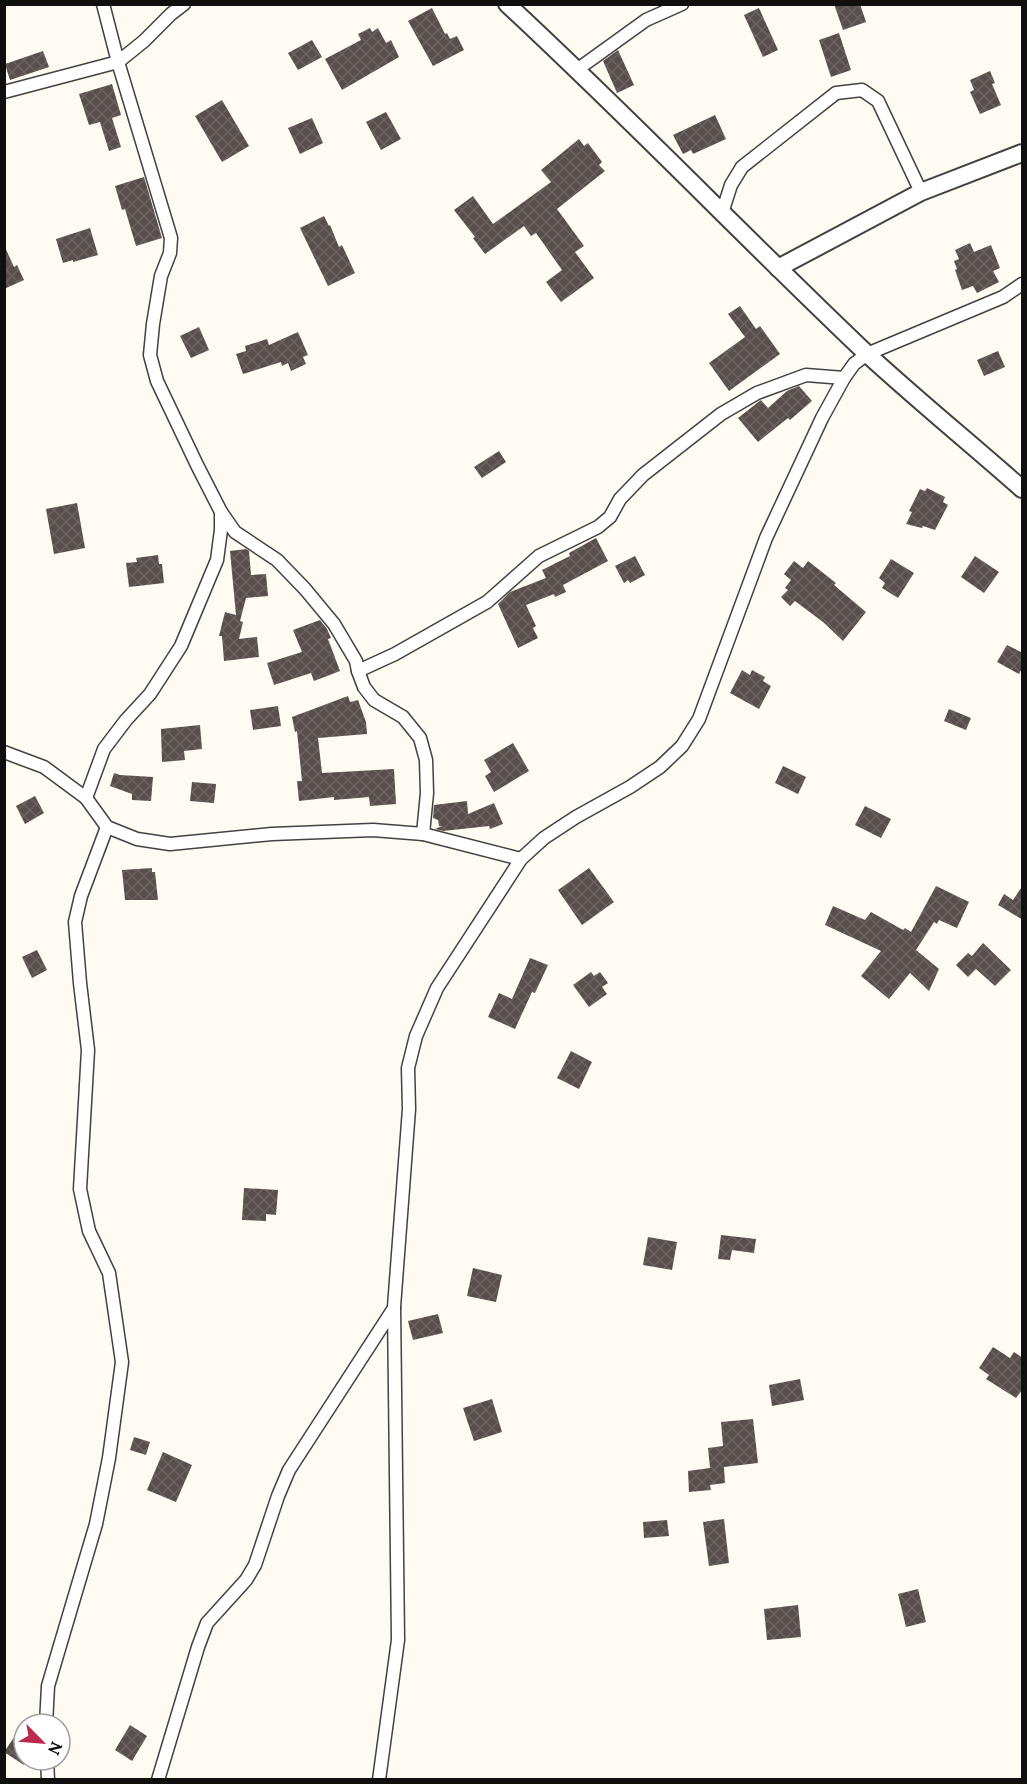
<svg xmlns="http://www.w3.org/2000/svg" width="1027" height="1784" viewBox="0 0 1027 1784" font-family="Lora,serif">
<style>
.building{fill:url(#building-cross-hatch)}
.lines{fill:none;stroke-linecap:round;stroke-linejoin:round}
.minor-casing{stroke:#424242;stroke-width:15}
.tertiary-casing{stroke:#424242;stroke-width:20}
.minor{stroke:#fff;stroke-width:12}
.tertiary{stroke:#fff;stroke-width:16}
</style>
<defs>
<pattern id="building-cross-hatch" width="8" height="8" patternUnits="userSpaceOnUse" patternTransform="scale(1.5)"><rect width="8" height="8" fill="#584e4c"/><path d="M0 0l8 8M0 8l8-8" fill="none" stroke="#6b6361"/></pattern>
</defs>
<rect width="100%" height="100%" fill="#fffaf2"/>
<g class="building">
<polygon points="834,4 860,4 866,22 843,30"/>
<polygon points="432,8 445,34 447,33 450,39 457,36 464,50 433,66 408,21"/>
<polygon points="759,8 778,50 763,57 744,15"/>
<polygon points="370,28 372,32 378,28 386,43 391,40 399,57 342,90 325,59 361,40 358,34"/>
<polygon points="839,33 851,70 831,77 819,40"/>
<polygon points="312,40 322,57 298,70 288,53"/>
<polygon points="618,50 634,85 617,93 603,61"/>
<polygon points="43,51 49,67 10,80 5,64"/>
<polygon points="990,71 995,83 992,84 1001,105 980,114 970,92 974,90 970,80"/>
<polygon points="112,84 121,115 112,118 121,147 109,151 100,122 89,125 79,94"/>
<polygon points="222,100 249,146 222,162 195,116"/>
<polygon points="386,112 401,139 381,150 366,122"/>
<polygon points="715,115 726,139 693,154 691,150 683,154 673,135"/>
<polygon points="312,118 323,143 300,154 288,128"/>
<polygon points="579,139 584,146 588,143 602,162 599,165 605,171 557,209 584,246 575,252 594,278 561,302 546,282 562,270 536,233 531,236 524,226 485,254 473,238 475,237 454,210 473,196 493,224 551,182 541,170"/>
<polygon points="144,177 162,238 136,246 125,209 122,210 115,186"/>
<polygon points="324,216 329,226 330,225 339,247 342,245 355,273 328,286 300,228"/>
<polygon points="90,228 98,255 73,262 73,260 63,263 56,239"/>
<polygon points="970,243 974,252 991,245 1000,268 993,271 999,282 977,293 973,286 962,290 955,270 957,269 954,261 959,259 955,250"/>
<polygon points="4,245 14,267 17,265 24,280 4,289"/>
<polygon points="740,306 756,329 760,326 780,354 729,391 709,363 745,337 728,314"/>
<polygon points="199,327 209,350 191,358 180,336"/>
<polygon points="298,332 308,355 303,357 306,364 291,371 288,363 282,366 281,362 243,374 236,354 246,351 245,346 267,339 269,345"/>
<polygon points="998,351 1005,367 984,376 977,360"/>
<polygon points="799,386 812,401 790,420 788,418 758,442 738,418 761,400 768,408 787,391"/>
<polygon points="499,451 506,462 482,478 474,467"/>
<polygon points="927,488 945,497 943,502 948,505 935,530 923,526 922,528 906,524 912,512 909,511 920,489 925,491"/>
<polygon points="77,503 85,548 54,554 46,509"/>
<polygon points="596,538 608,561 563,585 566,592 555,597 554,594 526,605 536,626 533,628 538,638 518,648 498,604 510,592 546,578 542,570 570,556 569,553"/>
<polygon points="246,549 249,551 251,575 266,574 268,596 246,598 240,621 243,622 239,639 257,637 259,657 224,661 222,636 219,636 225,612 236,615 230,551"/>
<polygon points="158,555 159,564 162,564 164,583 129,587 126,563 137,562 136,558"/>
<polygon points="635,556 645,575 630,583 628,580 624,583 615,566"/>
<polygon points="975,556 999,572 984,593 961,577"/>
<polygon points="891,559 914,573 898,598 882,588 885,583 879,578"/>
<polygon points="794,561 803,568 808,561 836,583 834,585 866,612 843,641 823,622 795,601 790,606 781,597 788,590 785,588 791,580 784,574"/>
<polygon points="320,620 327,629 331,638 328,639 340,671 314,681 311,673 274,685 267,663 302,652 293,630"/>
<polygon points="1007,645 1023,653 1023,667 1019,674 997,662"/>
<polygon points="742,670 750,675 752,670 765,677 763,681 771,686 759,709 730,693"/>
<polygon points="348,696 350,702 358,700 366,722 367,734 318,738 322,773 394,769 396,804 370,806 369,797 334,800 334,797 299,801 297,781 302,781 297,731 295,732 292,717"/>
<polygon points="278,706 281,726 253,730 250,710"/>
<polygon points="949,709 971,718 966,730 944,721"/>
<polygon points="200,725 202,749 184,751 185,760 162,762 161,729"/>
<polygon points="513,743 529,771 494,792 485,776 491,772 484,760"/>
<polygon points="783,766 806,777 798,794 775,783"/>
<polygon points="114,773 120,775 153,777 151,801 132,800 132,794 110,786"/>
<polygon points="192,782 216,784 214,803 190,801"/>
<polygon points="35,796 44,813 25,824 16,806"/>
<polygon points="467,801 468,814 494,803 503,824 490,829 489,826 443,831 435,829 442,826 439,826 438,820 433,818 434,805"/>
<polygon points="865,806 891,819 881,838 855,825"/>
<polygon points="152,868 152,872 155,872 158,900 125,900 122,870"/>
<polygon points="589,868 614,902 582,925 558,890"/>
<polygon points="1023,885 1023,920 998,905 1004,894 1013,900"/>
<polygon points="936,886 969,902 957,928 939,920 937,924 934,922 916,950 939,969 929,991 910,973 889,999 861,976 881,951 825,925 833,906 865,920 871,912 903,930 905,928 911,932"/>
<polygon points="983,943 1011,970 995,986 976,969 968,977 956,965 968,953 972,956"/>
<polygon points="37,950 47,970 32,978 22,957"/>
<polygon points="530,958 548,965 535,993 532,992 515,1029 488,1017 499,993 512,999"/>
<polygon points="591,972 594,976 600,972 608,983 602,987 607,994 589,1007 573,985"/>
<polygon points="571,1051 592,1062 579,1089 557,1078"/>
<polygon points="244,1188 278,1190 276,1215 266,1214 266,1221 242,1220"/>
<polygon points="721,1235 756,1239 754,1253 732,1250 730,1260 718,1259"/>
<polygon points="648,1237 677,1242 672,1270 643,1265"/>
<polygon points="473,1268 502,1275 496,1302 467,1296"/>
<polygon points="438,1314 443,1333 413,1340 408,1321"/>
<polygon points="993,1347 1010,1358 1014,1352 1023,1358 1023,1389 1016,1398 986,1379 989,1375 979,1368"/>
<polygon points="800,1379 804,1400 772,1406 769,1385"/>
<polygon points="492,1399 502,1432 474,1441 463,1408"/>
<polygon points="753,1419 758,1463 724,1467 725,1483 710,1485 711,1490 689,1492 688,1471 710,1468 708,1448 723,1446 721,1422"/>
<polygon points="134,1437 150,1442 146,1455 130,1450"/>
<polygon points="163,1452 192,1465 176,1502 147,1490"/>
<polygon points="724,1519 729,1563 709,1566 703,1522"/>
<polygon points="667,1520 669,1536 644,1538 643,1522"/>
<polygon points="918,1589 926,1622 906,1627 898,1594"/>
<polygon points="798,1605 801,1637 767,1640 764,1609"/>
<polygon points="24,1723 24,1765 4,1752"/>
<polygon points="130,1725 147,1736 132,1761 115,1750"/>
</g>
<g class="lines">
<g class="minor-casing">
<g id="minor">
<polyline points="578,69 646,20 682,4"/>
<polyline points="4,92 118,62 144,41 171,14 184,4"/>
<polyline points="722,213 731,185 742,167 836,93 862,90 878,101 921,192"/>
<polyline points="221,512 235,532 277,560 305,589 334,624 356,661 358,671 364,687 374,700 403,717 420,738 426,760 427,793 423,834"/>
<polyline points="358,671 395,654 487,602 539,556 598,527 610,517 620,499 643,475 721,414 757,393 806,375 844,378"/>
<polyline points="4,752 44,767 86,798 107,827 137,839 170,844 272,834 373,830 423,834 521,859"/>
<polyline points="86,798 104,749 126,720 150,694 181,646 217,560 221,530 221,512 197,465 157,381 150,355 153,324 161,276 170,253 171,238 118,62 103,4"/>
<polyline points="46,1724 48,1686 96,1524 109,1458 122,1362 109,1273 89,1231 80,1189 88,1050 80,983 75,922 81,896 107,827"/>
<polyline points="47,1760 48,1780"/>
<polyline points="158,1780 198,1647 207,1623 246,1580 255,1565 278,1496 289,1470 394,1308"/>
<polyline points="379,1780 398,1640 394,1307 409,1109 408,1068 416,1036 437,988 521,859 544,838 576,817 630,787 660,767 682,746 699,719 766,538 822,418 844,378 854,364 867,354 1003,297 1022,284"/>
</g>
</g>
<g class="tertiary-casing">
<g id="tertiary">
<path d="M 507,4 C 629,117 744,237 865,352 C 916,399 970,443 1022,489"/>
<polyline points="778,268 921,192 1022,153"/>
</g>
</g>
<use href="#minor" class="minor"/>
<use href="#tertiary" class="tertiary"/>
</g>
<rect width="1027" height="1784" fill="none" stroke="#0f0f0f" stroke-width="12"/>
<g transform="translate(42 1742) rotate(115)"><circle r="28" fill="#ffffff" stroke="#9f9f9f" stroke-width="1.5"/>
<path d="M0-4.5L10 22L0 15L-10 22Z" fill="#bd294d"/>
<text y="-9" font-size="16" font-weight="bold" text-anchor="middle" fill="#0f0f0f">N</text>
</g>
</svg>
